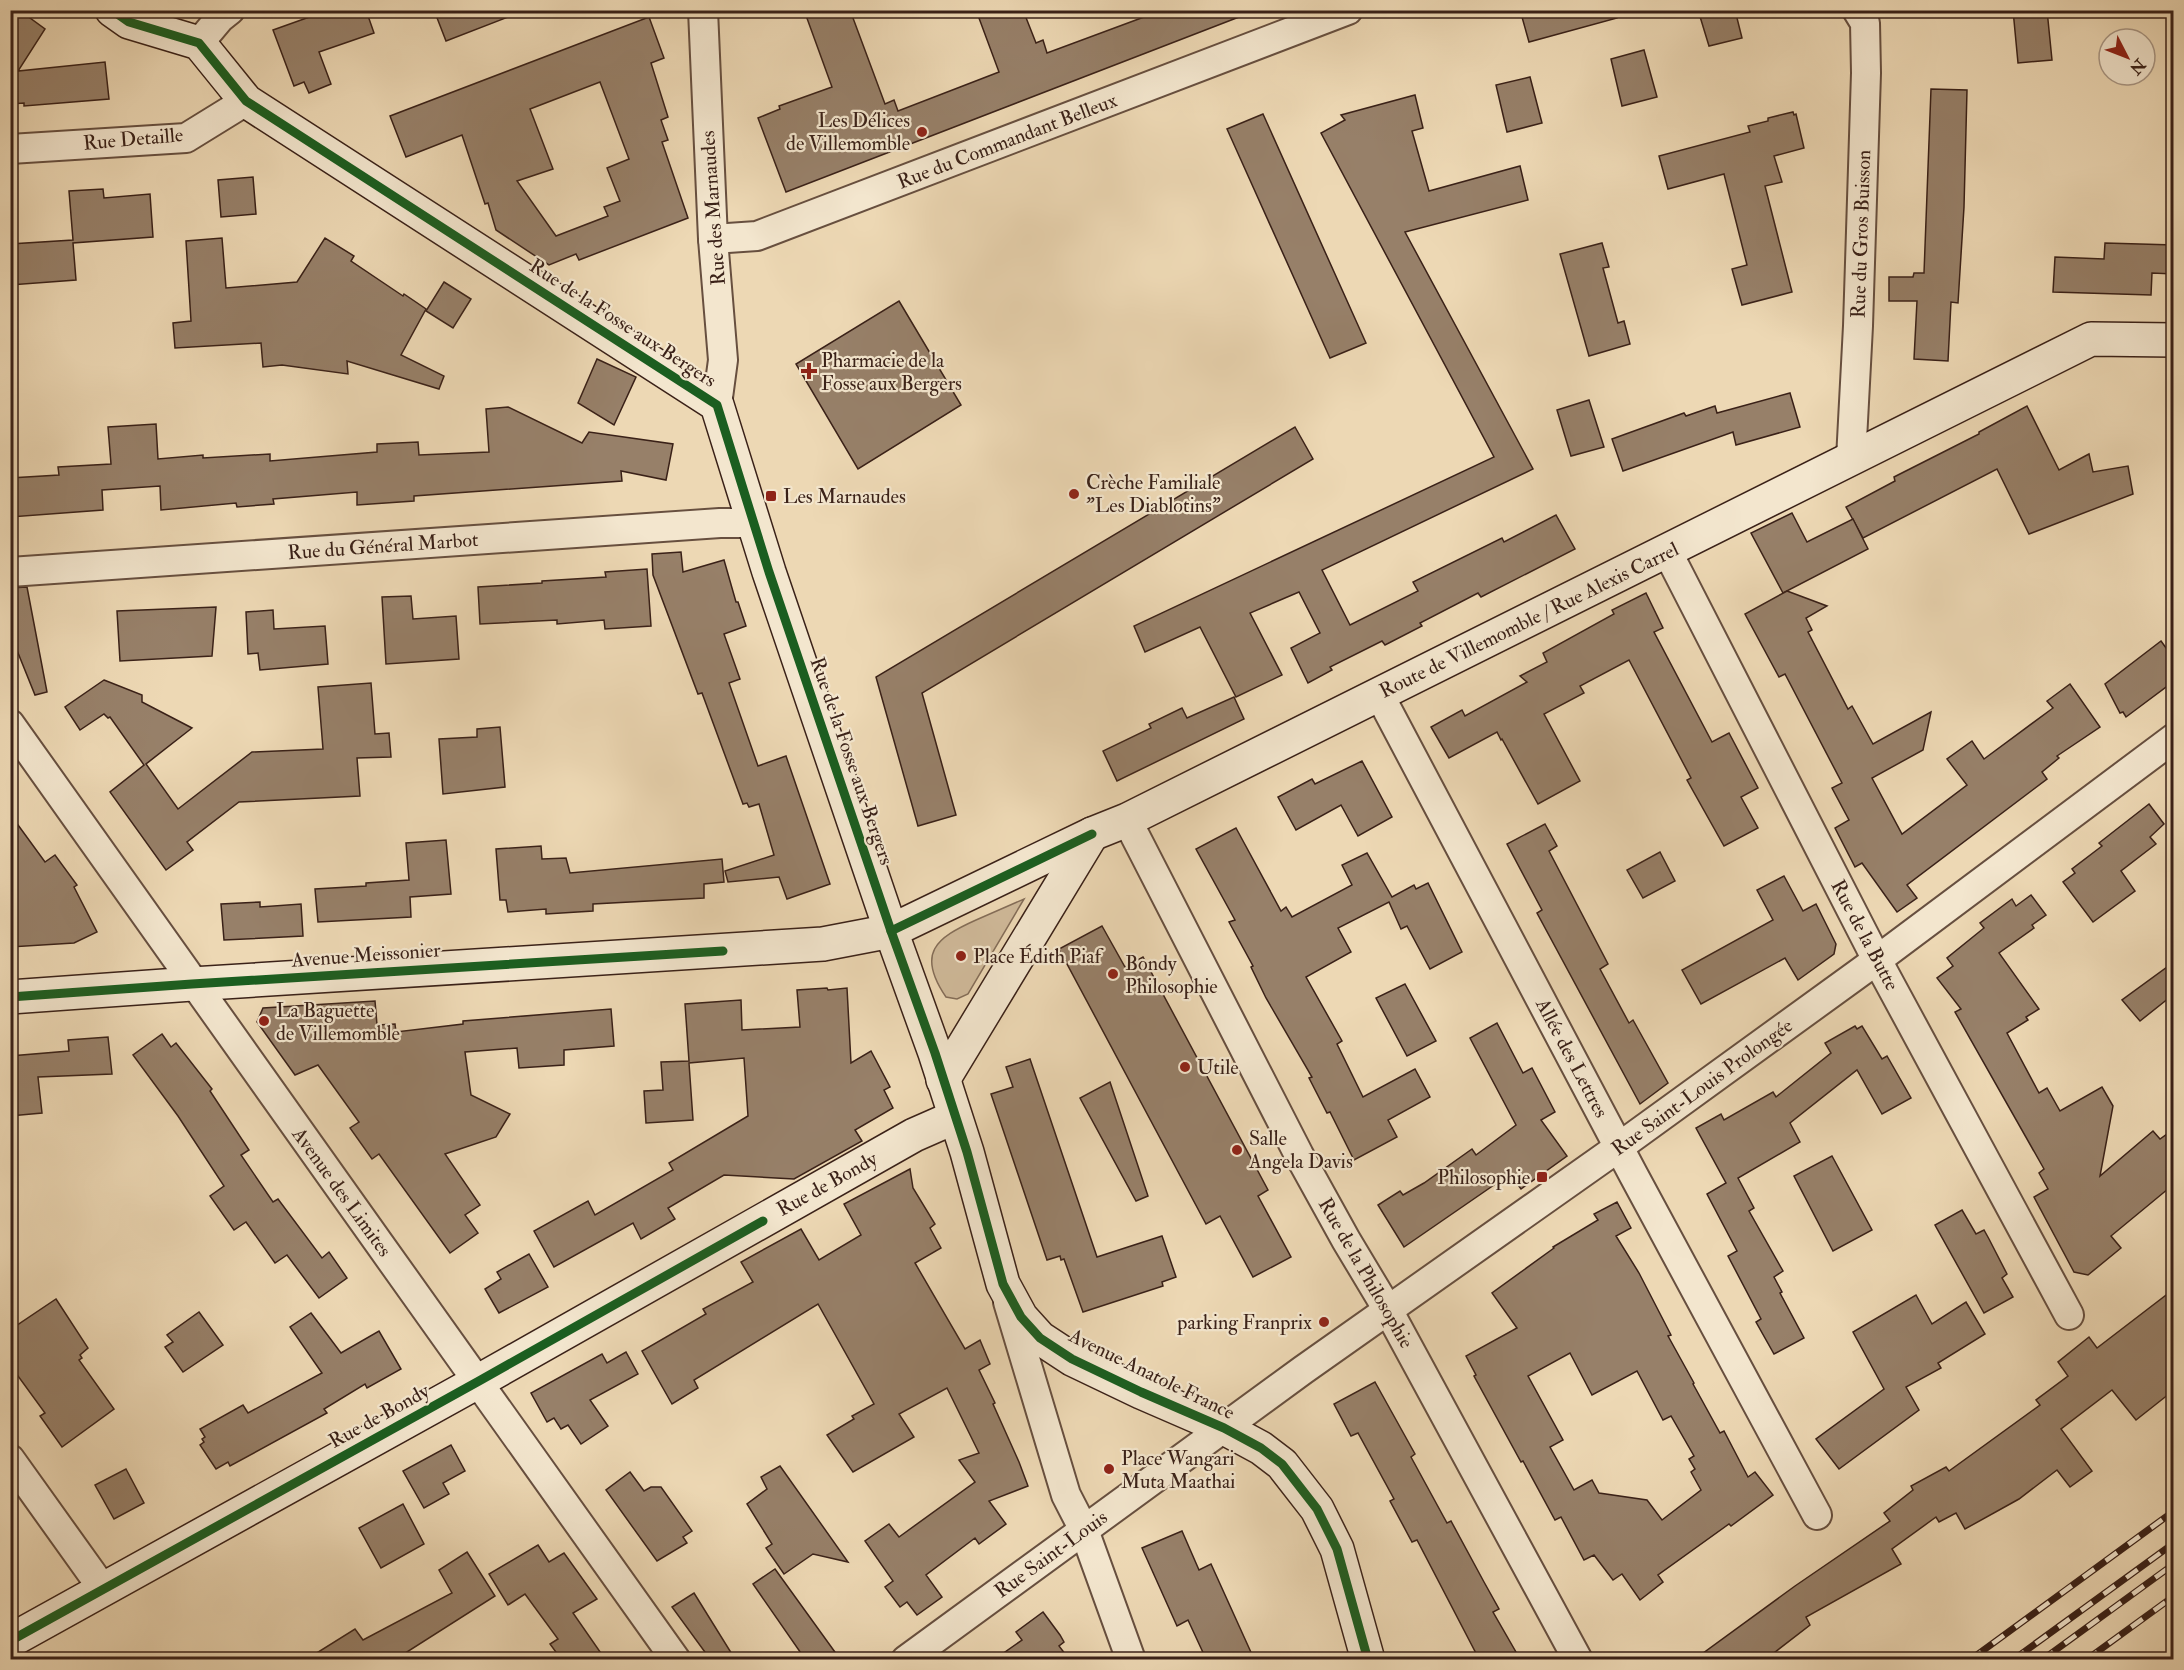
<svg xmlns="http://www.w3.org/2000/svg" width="2184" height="1670" viewBox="0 0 2184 1670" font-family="'IM FELL Double Pica',serif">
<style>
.green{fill:#cfb999;stroke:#846d58;stroke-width:1.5}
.building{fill:#978069;stroke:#3a2118;stroke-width:1.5;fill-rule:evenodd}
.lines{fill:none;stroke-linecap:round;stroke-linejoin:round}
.street-casing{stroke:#674f3f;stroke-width:32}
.secondary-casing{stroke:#3a2118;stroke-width:36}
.street{stroke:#f3e6ce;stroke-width:28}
.secondary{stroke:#f3e6ce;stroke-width:33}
.rail-casing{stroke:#3a2118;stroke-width:7}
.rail{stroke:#f3e6ce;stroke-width:4.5;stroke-dasharray:14;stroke-linecap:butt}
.cycleway-casing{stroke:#f3e6ce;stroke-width:13}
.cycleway{stroke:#1b5e20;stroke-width:9}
.poi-dot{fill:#8f2418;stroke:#f3e6ce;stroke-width:2}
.labels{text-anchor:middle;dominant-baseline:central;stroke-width:4.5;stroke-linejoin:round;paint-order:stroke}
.poi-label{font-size:20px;fill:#3a2118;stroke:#f3e6ce;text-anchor:start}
.street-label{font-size:20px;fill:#3a2118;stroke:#f3e6ce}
</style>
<rect width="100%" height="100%" fill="#edd8b4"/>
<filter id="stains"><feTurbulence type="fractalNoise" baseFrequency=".00333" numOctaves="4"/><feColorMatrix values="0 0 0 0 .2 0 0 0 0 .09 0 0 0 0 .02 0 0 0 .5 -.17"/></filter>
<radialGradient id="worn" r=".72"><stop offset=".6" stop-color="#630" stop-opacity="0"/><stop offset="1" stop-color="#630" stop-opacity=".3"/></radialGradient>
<path class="green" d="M 1024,899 L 968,994 L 957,999 L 946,997 C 916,953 936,938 976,920 C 992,913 1008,906 1024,899 Z"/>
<g class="building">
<polygon points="10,10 19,10 45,29 18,71 105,62 109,99 24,106 24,103 10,104"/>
<polygon points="329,10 366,10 374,33 319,52 331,84 309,93 304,82 294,86 273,30"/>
<polygon points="434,10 520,10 521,12 446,41"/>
<polygon points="804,10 850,10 885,104 894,100 898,111 999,72 976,10 1023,10 1036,43 1043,40 1047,53 1144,17 1141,10 1252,12 786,192 758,118 780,109 779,106 832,87"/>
<polygon points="1520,10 1616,10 1617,18 1529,42"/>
<polygon points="1698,10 1735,10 1742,38 1709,46"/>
<polygon points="2013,10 2047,10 2052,60 2018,63"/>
<path d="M 649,17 L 664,58 L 651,63 L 668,117 L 661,120 L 668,140 L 662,142 L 688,218 L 579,260 L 576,254 L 549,265 L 496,230 L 488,203 L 485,204 L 462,135 L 406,157 L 390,116 ZM 600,82 L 629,159 L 607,168 L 620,201 L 604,207 L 608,216 L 556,236 L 517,181 L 553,169 L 530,109 Z"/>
<polygon points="1644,50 1657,97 1622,106 1611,59"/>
<polygon points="1530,77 1542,123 1507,132 1496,85"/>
<polygon points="1931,89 1967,90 1964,207 1958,303 1951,302 1948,361 1914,359 1917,301 1889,301 1889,277 1913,277 1914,273 1924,273"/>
<polygon points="1415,95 1423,128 1412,131 1429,191 1520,166 1528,200 1405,232 1533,469 1322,570 1350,625 1418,591 1413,582 1502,538 1504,542 1556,515 1575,549 1481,597 1478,593 1420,623 1422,626 1385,645 1382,641 1330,667 1332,670 1308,683 1291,648 1320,633 1299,592 1250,613 1282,675 1236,697 1200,627 1145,652 1134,626 1494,457 1321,133 1345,120 1341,115"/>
<polygon points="1793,112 1794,115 1796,114 1804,148 1774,156 1782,182 1765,186 1792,292 1742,305 1732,269 1747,265 1724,174 1668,189 1659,156 1750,132 1748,126 1768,121 1768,118"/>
<polygon points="1263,114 1366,343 1330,358 1227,129"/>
<polygon points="253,177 256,214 221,217 218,180"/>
<polygon points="103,189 104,198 150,194 153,237 73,243 76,280 10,285 10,244 73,240 69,191"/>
<polygon points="222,238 226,288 297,282 325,238 354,256 351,261 403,296 404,294 426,309 401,355 444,376 439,389 347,361 348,374 282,365 263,367 261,343 175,348 173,323 191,321 186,241"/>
<polygon points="1602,243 1609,267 1603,268 1618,323 1624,321 1630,344 1589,356 1560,254"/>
<polygon points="2105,243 2174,245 2174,274 2152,273 2151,295 2053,292 2055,257 2104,259"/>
<polygon points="444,282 471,299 453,328 426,311"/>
<polygon points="899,301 961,405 858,469 796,364"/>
<polygon points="597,359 636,377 614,425 578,403"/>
<polygon points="1790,393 1800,427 1736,445 1733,432 1623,471 1612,439 1684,413 1686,416 1715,406 1717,413"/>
<polygon points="1589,400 1604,447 1571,456 1557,410"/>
<polygon points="2027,406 2059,470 2089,454 2093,472 2128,466 2133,494 2029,534 1997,469 1863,538 1846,507 1895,481 1894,477 1979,434 1979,432"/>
<polygon points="508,407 582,443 589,432 673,444 666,480 621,471 622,481 414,496 414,501 357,505 357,492 273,499 274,504 237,507 236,503 161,510 160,486 102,490 103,510 10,517 10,478 59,475 58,467 111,464 108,427 156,424 158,459 203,455 203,458 270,454 270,461 377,452 377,444 418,442 419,455 489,452 486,409"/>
<polygon points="1295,427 1313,459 922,693 956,815 918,826 876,677"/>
<polygon points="1792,513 1807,542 1853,519 1868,549 1783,593 1751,533"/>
<polygon points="681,552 683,572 724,560 736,602 738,602 746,626 724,634 740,679 729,683 758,766 786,756 830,884 787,899 779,877 728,882 725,871 774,855 759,804 749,807 747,803 743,804 702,693 698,694 653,575 652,554"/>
<polygon points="647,569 651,626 605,629 604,620 557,624 557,620 480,624 478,587 542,583 542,581 606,577 605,572"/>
<polygon points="27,587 47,692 35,695 10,633 10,588"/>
<polygon points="1787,591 1827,606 1806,618 1812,630 1808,632 1848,709 1852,706 1873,744 1931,712 1923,750 1872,778 1902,834 1967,785 1947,759 1972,741 1984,759 2053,708 2047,701 2070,684 2100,727 2057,756 2059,758 2042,772 2047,779 1907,885 1917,898 1897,912 1862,863 1855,867 1835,828 1849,820 1832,788 1842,783 1785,674 1779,677 1745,614"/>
<polygon points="1646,593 1663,628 1654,632 1712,742 1729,733 1758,788 1741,797 1758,828 1724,846 1687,780 1691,778 1629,660 1580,686 1584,693 1544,714 1580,781 1538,804 1502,739 1501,740 1497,732 1449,758 1431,727 1462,710 1465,716 1527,682 1520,676 1547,662 1543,653 1614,614 1612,610"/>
<polygon points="411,596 413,619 456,616 459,659 386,664 382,597"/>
<polygon points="216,607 212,656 120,661 117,611"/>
<polygon points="273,610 274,629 325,626 328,664 260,670 258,653 248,654 246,612"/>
<polygon points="2161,641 2174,659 2174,681 2126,717 2123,712 2120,713 2105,684"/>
<polygon points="104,680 142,695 142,702 192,728 146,764 178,809 252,752 323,749 318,687 371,683 375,734 389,733 391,757 357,758 360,796 239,802 187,842 193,850 166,870 110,792 144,765 110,717 108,718 104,714 80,730 65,707"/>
<polygon points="1234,697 1244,719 1117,781 1103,751 1151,728 1149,724 1182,708 1187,718"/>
<polygon points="500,727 505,787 443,794 439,739 477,737 477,729"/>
<polygon points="1362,761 1392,817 1358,836 1341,805 1296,830 1278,797 1312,779 1315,784"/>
<polygon points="2149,804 2164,824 2150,837 2156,844 2121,871 2135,891 2093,922 2063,882 2075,873 2072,869 2102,846 2099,843"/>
<polygon points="10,814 45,862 55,855 77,885 74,887 97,932 74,943 10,947"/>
<polygon points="1545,824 1557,846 1549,851 1608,964 1600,969 1629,1023 1633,1020 1668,1083 1640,1104 1537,913 1542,910 1507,844"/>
<polygon points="1236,828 1281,911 1286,907 1292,917 1352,885 1342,865 1367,853 1392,897 1414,885 1416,889 1428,883 1462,952 1430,969 1407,926 1401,929 1389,902 1338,928 1351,952 1306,977 1342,1041 1337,1044 1363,1097 1415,1069 1430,1097 1388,1120 1397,1137 1354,1160 1330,1112 1327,1113 1309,1078 1312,1077 1266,998 1251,967 1253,966 1229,922 1235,920 1196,849"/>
<polygon points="446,840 451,894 410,897 411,917 318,922 315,889 366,886 366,883 409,880 406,843"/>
<polygon points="541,846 542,859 566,858 570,873 722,859 724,882 704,884 704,898 593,904 593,911 546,914 546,909 508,912 506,900 500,900 496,849"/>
<polygon points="1660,852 1675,881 1643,898 1627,870"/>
<polygon points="1784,876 1803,911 1816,904 1836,944 1834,954 1798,980 1785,958 1701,1004 1682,970 1773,920 1757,890"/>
<polygon points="2031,895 2046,915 2032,925 2034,928 1999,953 2039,1009 2026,1017 2028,1020 2007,1033 2039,1093 2047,1088 2060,1111 2102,1087 2113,1106 2100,1176 2153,1131 2160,1139 2174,1129 2174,1184 2111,1236 2121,1248 2088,1275 2074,1272 2034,1197 2048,1189 2039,1173 2044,1169 1955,1012 1961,1009 1937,978 1953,966 1947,958 1984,928 1980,923 2012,899 2016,906"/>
<polygon points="260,902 260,907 301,904 303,936 224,940 221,904"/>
<polygon points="1102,926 1125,967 1143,957 1268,1190 1258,1196 1291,1257 1253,1277 1220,1216 1206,1224 1059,949"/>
<polygon points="2174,962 2174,994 2140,1021 2122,1000"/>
<polygon points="1405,984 1436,1041 1407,1056 1376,998"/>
<polygon points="827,988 828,990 847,988 851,1063 871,1051 890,1087 884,1090 893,1108 855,1130 862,1141 794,1179 724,1175 668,1208 675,1219 641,1239 633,1223 554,1267 534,1231 588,1201 595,1215 673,1170 669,1163 748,1116 744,1058 689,1063 693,1120 646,1123 644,1091 663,1090 661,1062 689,1061 685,1004 741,1000 742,1030 800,1027 797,990"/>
<polygon points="375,1001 377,1025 395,1024 396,1032 463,1024 463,1021 611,1009 614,1046 564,1050 564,1065 519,1068 517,1048 465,1052 471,1095 510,1114 496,1137 445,1154 480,1205 465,1215 478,1233 450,1253 379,1154 372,1159 350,1128 359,1122 318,1065 295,1075 257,1022 263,1008"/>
<polygon points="1497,1023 1523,1073 1532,1068 1555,1112 1541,1120 1567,1156 1521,1189 1510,1174 1404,1247 1378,1205 1400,1191 1403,1195 1424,1183 1472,1149 1476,1155 1516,1125 1470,1038"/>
<polygon points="1855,1026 1857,1029 1862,1026 1882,1059 1887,1056 1911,1098 1882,1114 1857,1070 1790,1123 1800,1142 1738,1178 1754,1208 1749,1211 1783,1271 1774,1277 1782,1292 1780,1293 1804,1338 1774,1354 1756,1322 1761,1319 1728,1256 1737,1251 1707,1194 1726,1183 1696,1128 1721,1114 1724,1120 1773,1092 1776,1097 1831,1053 1825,1043"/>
<polygon points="162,1034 171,1047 176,1043 212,1089 210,1091 249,1150 241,1155 273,1202 278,1199 322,1258 329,1252 347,1278 319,1298 287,1255 275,1263 246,1222 234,1230 210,1196 224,1186 178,1116 133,1055"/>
<polygon points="108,1037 112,1074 38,1077 42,1113 10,1116 10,1056 69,1051 68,1040"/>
<polygon points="1030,1059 1097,1257 1162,1236 1176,1277 1162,1282 1163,1286 1083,1312 1064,1259 1061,1260 1060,1256 1047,1260 991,1094 1013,1087 1006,1067"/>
<polygon points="1110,1082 1148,1196 1136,1201 1080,1098"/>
<polygon points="1832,1156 1872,1230 1833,1251 1794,1176"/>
<polygon points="910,1169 913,1188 935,1224 930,1228 941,1248 915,1263 965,1349 980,1340 990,1364 979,1370 995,1403 993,1404 1019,1462 1028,1486 989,1501 1006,1524 979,1544 975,1538 926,1575 942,1597 917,1615 907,1602 900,1607 885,1587 893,1581 865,1541 889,1524 899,1537 975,1482 959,1460 979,1453 947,1388 899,1414 914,1437 853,1472 827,1435 854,1419 852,1416 874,1404 818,1304 694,1380 698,1388 672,1404 642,1351 706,1314 703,1309 753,1282 741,1262 801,1229 819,1260 861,1235 844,1204"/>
<path d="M 1617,1202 L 1631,1228 L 1616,1236 L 1639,1273 L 1671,1335 L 1668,1336 L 1694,1383 L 1693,1384 L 1720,1433 L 1724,1431 L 1748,1477 L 1755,1472 L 1773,1495 L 1731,1526 L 1729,1524 L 1658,1575 L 1663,1582 L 1640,1600 L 1622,1574 L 1613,1580 L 1594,1555 L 1584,1560 L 1561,1517 L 1555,1520 L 1523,1461 L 1521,1462 L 1474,1376 L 1476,1375 L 1466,1356 L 1517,1328 L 1492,1293 L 1554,1248 L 1553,1247 L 1598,1220 L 1594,1214 ZM 1570,1353 L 1592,1395 L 1637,1371 L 1663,1420 L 1671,1416 L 1694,1456 L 1689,1459 L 1695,1469 L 1691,1472 L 1701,1490 L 1662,1520 L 1647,1500 L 1599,1493 L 1592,1480 L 1574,1490 L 1550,1447 L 1563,1440 L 1528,1376 Z"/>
<polygon points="1962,1210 1976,1234 1984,1230 1989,1239 2007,1274 2002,1278 2013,1297 1984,1313 1935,1225"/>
<polygon points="529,1254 548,1287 499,1313 485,1289 501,1279 497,1272"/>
<polygon points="2174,1289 2174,1390 2136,1420 2112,1390 2061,1429 2092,1471 2070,1487 2057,1470 2019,1499 1965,1529 1956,1513 1939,1522 1936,1517 1892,1549 1901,1564 1806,1617 1810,1625 1766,1659 1695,1659 1795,1586 1890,1521 1884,1513 1913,1490 1911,1486 1946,1467 1949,1471 2040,1405 2036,1400 2068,1376 2058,1362 2089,1337 2097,1348"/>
<polygon points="1916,1295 1932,1324 1966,1302 1985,1334 1938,1363 1941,1368 1906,1387 1919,1410 1839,1469 1816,1439 1884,1389 1853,1332"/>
<polygon points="56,1299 88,1348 80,1355 82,1358 79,1360 114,1409 62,1447 40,1416 45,1413 10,1365 10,1330"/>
<polygon points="199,1312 223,1345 183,1372 165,1347 173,1342 167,1335"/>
<polygon points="311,1313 341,1353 379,1331 401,1369 367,1388 365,1384 324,1409 327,1413 230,1466 228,1462 216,1469 200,1445 204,1442 202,1439 205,1437 200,1429 243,1405 248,1413 322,1373 290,1327"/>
<polygon points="626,1352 638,1374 590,1400 608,1426 581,1444 568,1425 561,1429 554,1418 547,1422 531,1393 602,1354 607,1363"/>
<polygon points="1375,1382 1415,1454 1411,1457 1447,1523 1451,1521 1484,1582 1499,1609 1493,1612 1520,1659 1479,1659 1417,1540 1412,1542 1390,1501 1394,1499 1358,1433 1351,1436 1334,1404"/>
<polygon points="451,1445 465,1471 443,1483 449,1494 424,1508 403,1471"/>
<polygon points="780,1466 848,1562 813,1554 784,1574 766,1548 772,1544 747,1504 767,1489 761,1477"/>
<polygon points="126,1469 144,1503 114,1519 95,1485"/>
<polygon points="630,1472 644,1491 651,1487 661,1487 692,1531 683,1537 687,1543 657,1561 606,1490"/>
<polygon points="403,1504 424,1544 381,1568 359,1528"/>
<polygon points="1182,1531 1199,1570 1211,1564 1254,1659 1206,1659 1188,1620 1177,1626 1142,1548"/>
<polygon points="538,1545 549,1562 564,1553 597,1599 573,1613 605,1659 561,1659 550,1644 558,1639 525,1594 508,1605 489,1574"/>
<polygon points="467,1552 495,1596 396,1659 307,1659 355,1629 363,1640 452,1593 439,1570"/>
<polygon points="775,1569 840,1659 805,1659 753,1584"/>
<polygon points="694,1593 735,1659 710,1659 672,1607"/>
<polygon points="1043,1612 1060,1635 1064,1642 1059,1646 1069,1659 995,1659 1022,1640 1016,1632"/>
</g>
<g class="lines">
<g class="street-casing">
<g id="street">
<polyline points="703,10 713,239 723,360 717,405"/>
<polyline points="199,43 220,18 230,10"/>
<polyline points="10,149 186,138 246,101"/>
<polyline points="713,239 757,236 1348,10"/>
<polyline points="1851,459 1858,326 1866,73 1865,23 1857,10"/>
<polyline points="1667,551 1877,960 2069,1315"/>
<polyline points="10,572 720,523 755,523"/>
<polyline points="1379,694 1633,1174 1817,1515"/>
<path d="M 10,724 C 230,1038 455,1347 676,1660"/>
<polyline points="1127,820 1299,1155 1346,1240 1388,1310 1578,1660"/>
<polyline points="1008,1302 1066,1495 1084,1530 1131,1660"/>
<polyline points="10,1459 103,1589"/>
<polyline points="906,1660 1303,1370 1619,1147 1877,960 2174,738"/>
</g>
</g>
<g class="secondary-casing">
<g id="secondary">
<polyline points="112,10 129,22 199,43 246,101 717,405 769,572 891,931 935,1053 967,1152 1003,1284 1021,1317 1040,1338 1072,1359 1141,1392 1224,1428 1261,1448 1282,1464 1317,1509 1337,1549 1368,1660"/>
<polyline points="10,997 192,984 823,944 891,931 1092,834 1127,820 2091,339 2174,340"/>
<polyline points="943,1080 1092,834"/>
<polyline points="10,1641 479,1381 914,1135 955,1117"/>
</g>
</g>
<use href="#street" class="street"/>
<use href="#secondary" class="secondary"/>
<g class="rail-casing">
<g id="rail">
<polyline points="1970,1660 2174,1511"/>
<polyline points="2013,1660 2174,1543"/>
<polyline points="2042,1660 2174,1564"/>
<polyline points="2086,1660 2174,1596"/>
</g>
</g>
<use href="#rail" class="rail"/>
<g class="cycleway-casing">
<g id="cycleway">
<polyline points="112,10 129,22 199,43 246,101 717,405 769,572 891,931 935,1053 967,1152 1003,1284 1021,1317 1040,1338 1072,1359 1141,1392 1224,1428 1261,1448 1282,1464 1317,1509 1337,1549 1368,1660"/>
<polyline points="891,931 1092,834"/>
<polyline points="10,997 192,984 723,951"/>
<polyline points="10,1641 479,1381 763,1221"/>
</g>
</g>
<use href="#cycleway" class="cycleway"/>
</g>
<g class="poi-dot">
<circle cx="922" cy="132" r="6"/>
<path d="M806 362h6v6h6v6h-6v6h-6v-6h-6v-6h6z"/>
<circle cx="1074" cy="494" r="6"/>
<rect x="765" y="490" width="12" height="12" rx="3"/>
<circle cx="961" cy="956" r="6"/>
<circle cx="1113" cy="974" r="6"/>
<circle cx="264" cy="1021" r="6"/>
<circle cx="1185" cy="1067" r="6"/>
<circle cx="1237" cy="1150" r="6"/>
<rect x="1536" y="1171" width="12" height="12" rx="3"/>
<circle cx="1324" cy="1322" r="6"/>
<circle cx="1109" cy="1469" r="6"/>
</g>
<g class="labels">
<g class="poi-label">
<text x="910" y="120" text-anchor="end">Les Délices<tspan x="910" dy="23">de Villemomble</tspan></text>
<text x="821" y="360">Pharmacie de la<tspan x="821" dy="23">Fosse aux Bergers</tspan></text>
<text x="1086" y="482">Crèche Familiale<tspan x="1086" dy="23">"Les Diablotins"</tspan></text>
<text x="783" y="496">Les Marnaudes</text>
<text x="973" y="956">Place Édith Piaf</text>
<text x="1125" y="963">Bondy<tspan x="1125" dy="23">Philosophie</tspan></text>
<text x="276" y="1010">La Baguette<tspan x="276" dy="23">de Villemomble</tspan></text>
<text x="1197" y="1067">Utile</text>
<text x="1249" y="1138">Salle<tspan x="1249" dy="23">Angela Davis</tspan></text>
<text x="1530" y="1177" text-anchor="end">Philosophie</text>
<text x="1312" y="1322" text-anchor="end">parking Franprix</text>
<text x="1121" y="1458">Place Wangari<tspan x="1121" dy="23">Muta Maathai</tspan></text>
</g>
<g class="street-label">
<text transform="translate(133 139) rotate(-5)">Rue Detaille</text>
<text transform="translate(1007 141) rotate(-21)">Rue du Commandant Belleux</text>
<text transform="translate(713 208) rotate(-94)">Rue des Marnaudes</text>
<text transform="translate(1861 234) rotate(-88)">Rue du Gros Buisson</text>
<text transform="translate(623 323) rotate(33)">Rue de la Fosse aux Bergers</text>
<text transform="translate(383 546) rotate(-4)">Rue du Général Marbot</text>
<text transform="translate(1529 620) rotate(-26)">Route de Villemomble / Rue Alexis Carrel</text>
<text transform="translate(852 761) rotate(71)">Rue de la Fosse aux Bergers</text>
<text transform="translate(1865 935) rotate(62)">Rue de la Butte</text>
<text transform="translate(366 955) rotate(-4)">Avenue Meissonier</text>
<text transform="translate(1572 1058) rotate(62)">Allée des Lettres</text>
<text transform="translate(1702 1087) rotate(-36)">Rue Saint-Louis Prolongée</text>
<text transform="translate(827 1184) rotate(-29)">Rue de Bondy</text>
<text transform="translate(342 1192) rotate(54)">Avenue des Limites</text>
<text transform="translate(1366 1273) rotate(60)">Rue de la Philosophie</text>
<text transform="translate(1152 1374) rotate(26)">Avenue Anatole France</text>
<text transform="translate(379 1416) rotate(-29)">Rue de Bondy</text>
<text transform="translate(1051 1554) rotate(-36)">Rue Saint-Louis</text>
</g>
</g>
<rect width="2184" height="1670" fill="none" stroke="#edd8b4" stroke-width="36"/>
<rect x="12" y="12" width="2160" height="1646" fill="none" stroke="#3a2118" stroke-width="3"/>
<rect x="18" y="18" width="2148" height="1634" fill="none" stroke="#3a2118" stroke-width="1.5"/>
<g transform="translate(2127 57) rotate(132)"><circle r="28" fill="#f3e6ce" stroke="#a99785" stroke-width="1.5"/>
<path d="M0-4.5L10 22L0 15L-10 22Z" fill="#8f2418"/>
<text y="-9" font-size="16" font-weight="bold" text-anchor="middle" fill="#3a2118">N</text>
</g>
<rect width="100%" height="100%" filter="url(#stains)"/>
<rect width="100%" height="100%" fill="url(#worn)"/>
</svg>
